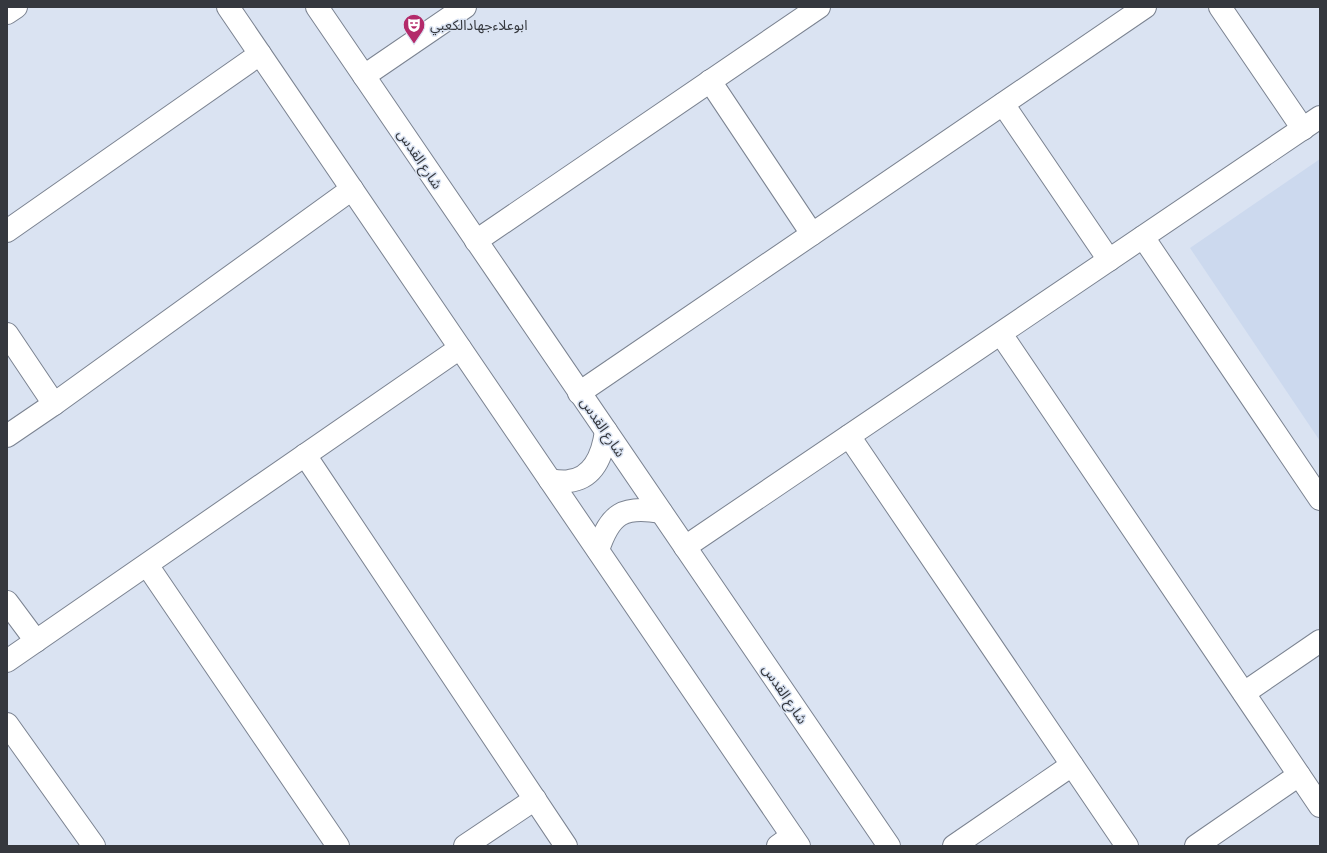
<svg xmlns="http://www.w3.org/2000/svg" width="1327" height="853" viewBox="0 0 1327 853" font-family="'Crimson Pro','Noto Sans Arabic',serif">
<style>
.built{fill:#ccd9ee}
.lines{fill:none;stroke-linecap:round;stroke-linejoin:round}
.minor-casing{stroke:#7b8391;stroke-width:24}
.secondary-casing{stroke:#7b8391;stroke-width:24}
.minor{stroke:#fff;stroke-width:22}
.secondary{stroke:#fff;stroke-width:22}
.labels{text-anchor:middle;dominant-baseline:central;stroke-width:3;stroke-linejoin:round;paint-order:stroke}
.poi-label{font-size:14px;fill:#35383e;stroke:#dae3f2;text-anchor:start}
.street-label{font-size:14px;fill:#35383e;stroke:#dae3f2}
</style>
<rect width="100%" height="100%" fill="#dae3f2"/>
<polygon class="built" points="1320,159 1320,441 1190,248"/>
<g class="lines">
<g class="minor-casing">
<g id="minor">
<polyline points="1220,7 1303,129"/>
<polyline points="7,13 16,7"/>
<polyline points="364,76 465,7"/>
<polyline points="710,81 812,234"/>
<polyline points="1003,104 1109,260"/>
<polyline points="7,231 260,54"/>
<polyline points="1143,237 1320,499"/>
<polyline points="476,241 819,7"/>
<polyline points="7,334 54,404"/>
<polyline points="1001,334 1320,806"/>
<polyline points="579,393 1145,7"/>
<polyline points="7,436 54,404 352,189"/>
<polyline points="849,436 1127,846"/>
<polyline points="305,455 566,846"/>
<polyline points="685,547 1320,117"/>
<polyline points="147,565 338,846"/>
<polyline points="7,602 36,641"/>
<polyline points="7,661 460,348"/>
<polyline points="1244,693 1320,641"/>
<polyline points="7,724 94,846"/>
<polyline points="465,846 535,799"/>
<polyline points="778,846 792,836"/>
<polyline points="954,846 1072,765"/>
<polyline points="1196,846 1299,775"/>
</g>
</g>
<g class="secondary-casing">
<g id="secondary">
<polyline points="228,7 799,846"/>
<polyline points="317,7 889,846"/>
<path d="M 550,480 C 556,481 563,482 569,481 C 595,478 603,453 606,431"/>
<path d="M 598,550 C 610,514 623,505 661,512"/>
</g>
</g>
<use href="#minor" class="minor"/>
<use href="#secondary" class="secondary"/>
</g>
<defs>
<g id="theatre-pin" transform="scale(1.15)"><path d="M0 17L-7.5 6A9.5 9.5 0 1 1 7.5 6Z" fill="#b32a6a" stroke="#dae3f2"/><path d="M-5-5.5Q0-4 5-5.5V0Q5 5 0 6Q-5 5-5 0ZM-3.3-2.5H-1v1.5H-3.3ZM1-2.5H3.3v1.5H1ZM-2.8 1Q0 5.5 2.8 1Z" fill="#fff"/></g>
</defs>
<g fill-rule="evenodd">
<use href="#theatre-pin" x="414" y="25"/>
</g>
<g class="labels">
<g class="poi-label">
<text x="430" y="25">ابوعلاءجهادالكعبي</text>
</g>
<g class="street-label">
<text transform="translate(420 159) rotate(56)">شارع القدس</text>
<text transform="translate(603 427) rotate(56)">شارع القدس</text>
<text transform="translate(785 694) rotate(56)">شارع القدس</text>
</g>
</g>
<rect width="1327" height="853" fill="none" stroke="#35383e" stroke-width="16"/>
</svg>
